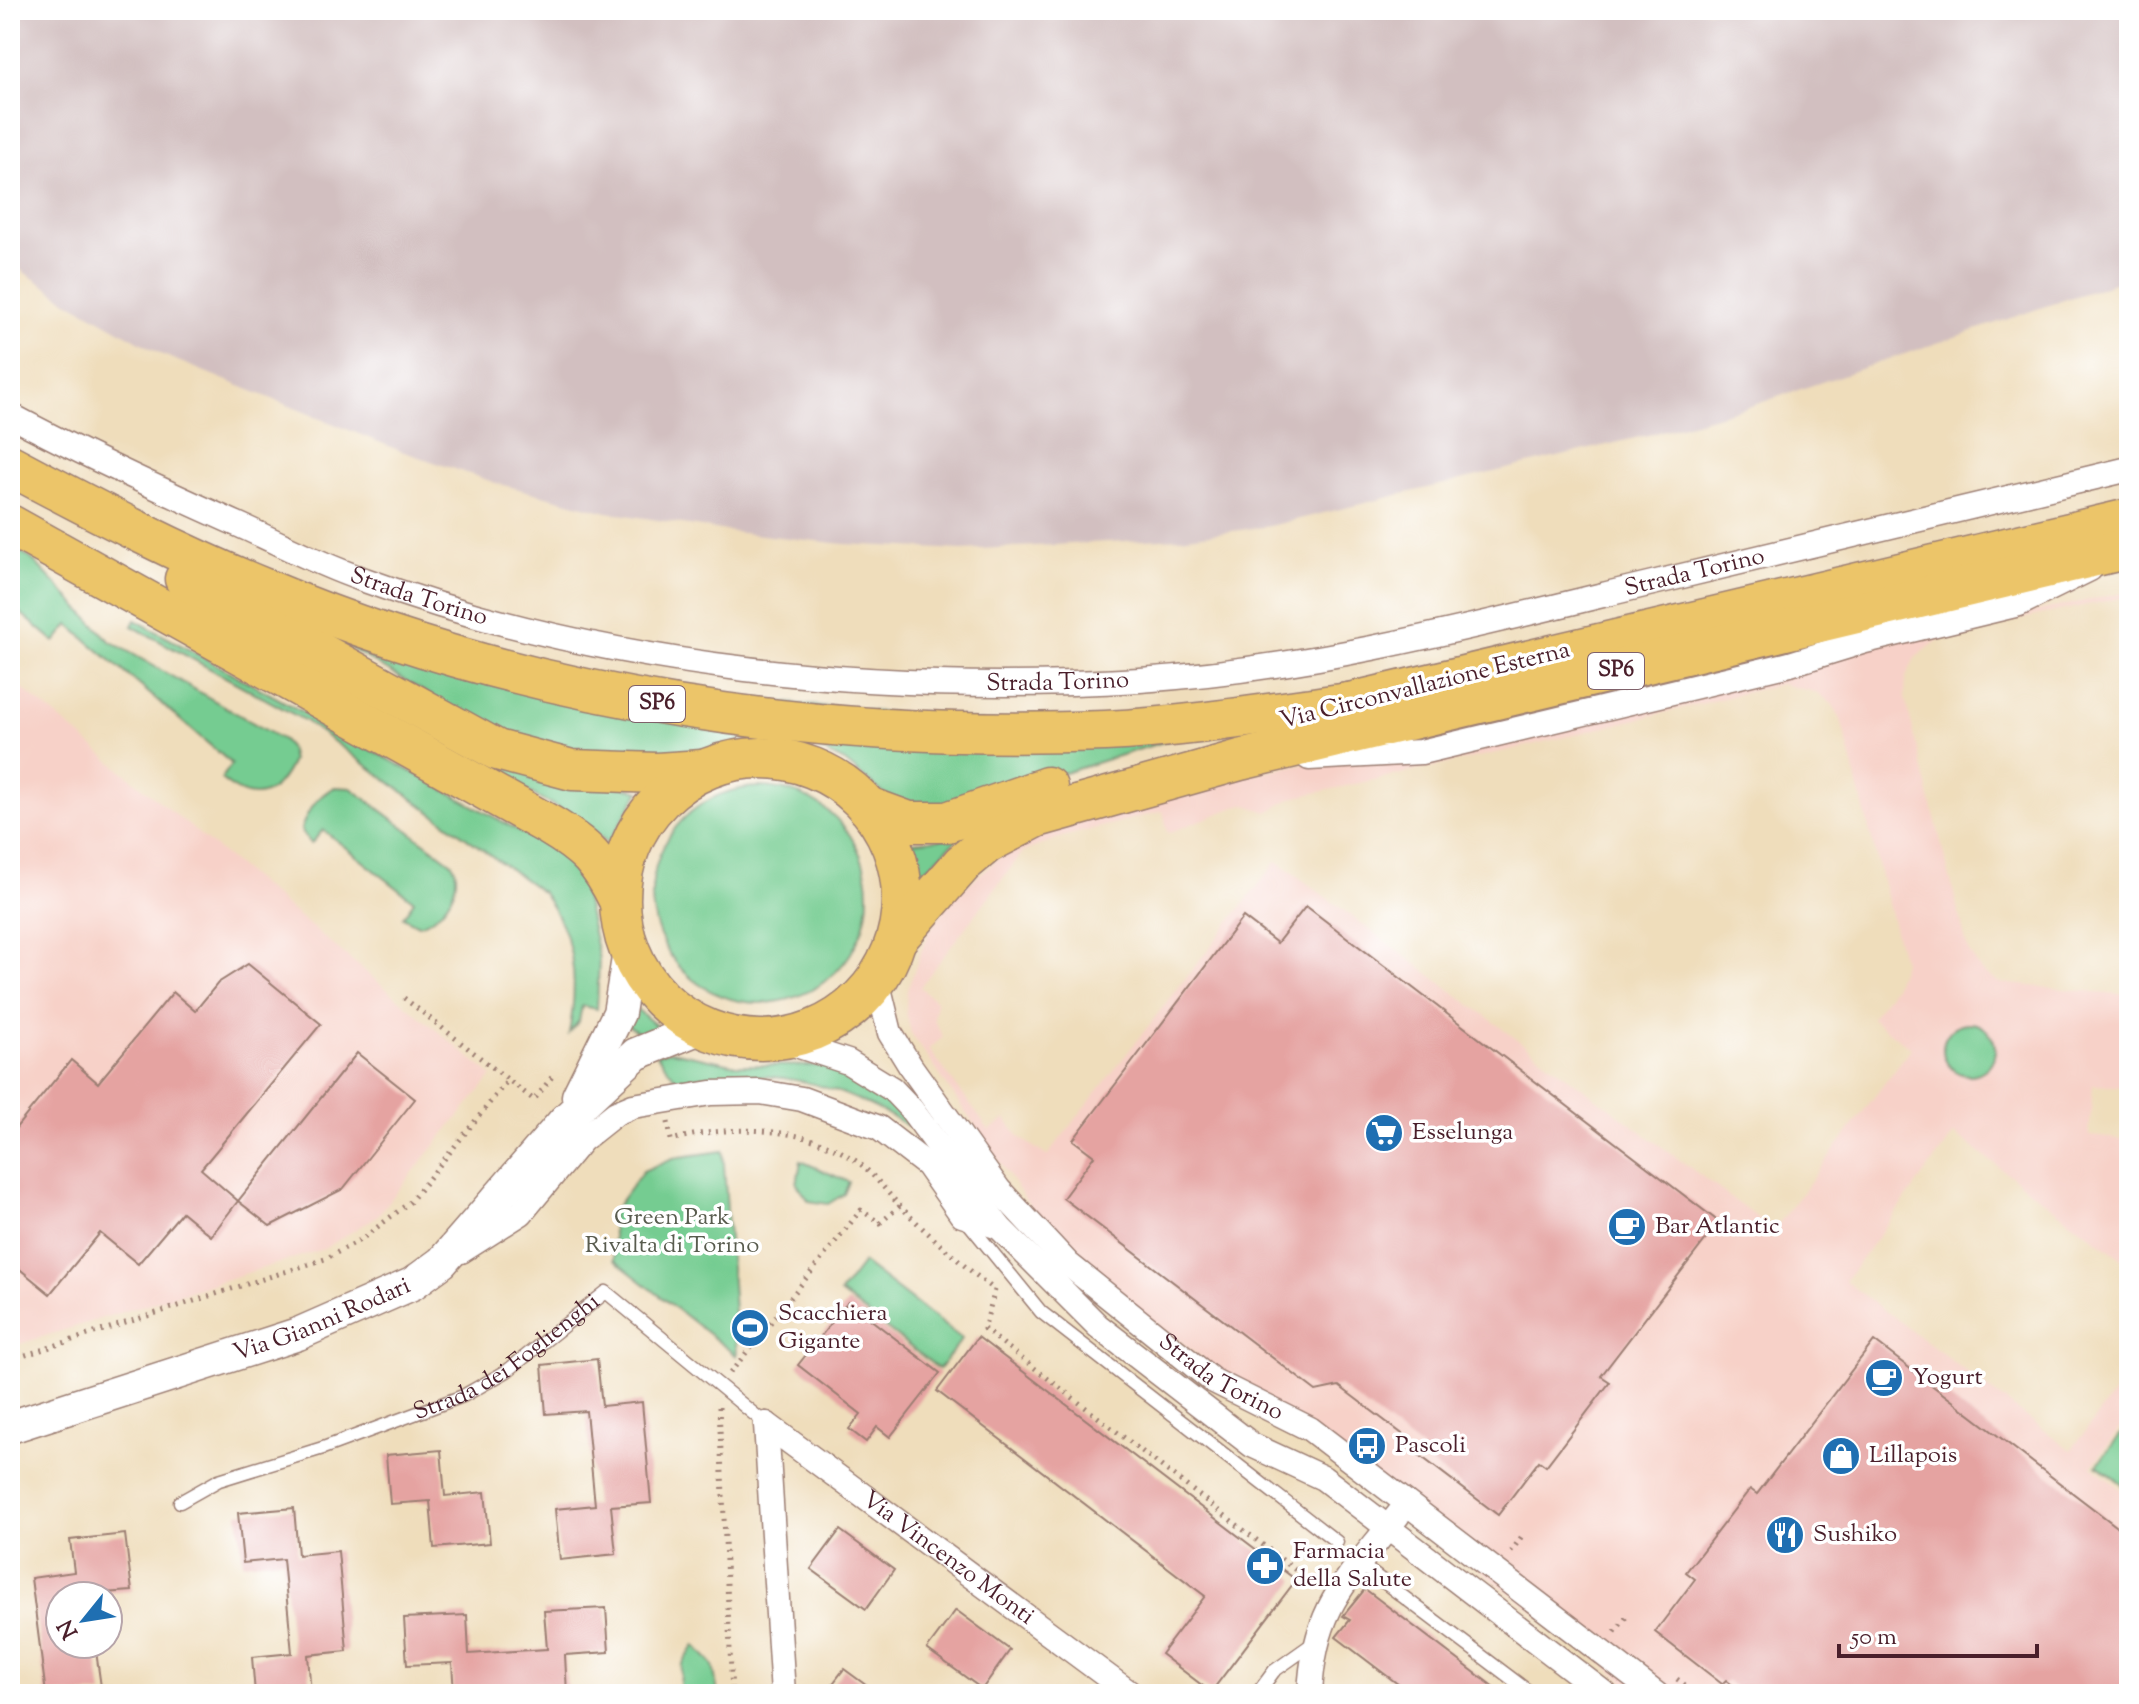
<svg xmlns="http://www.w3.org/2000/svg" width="2139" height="1704" viewBox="0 0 2139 1704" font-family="'Sorts Mill Goudy',serif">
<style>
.built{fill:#f7d1c8;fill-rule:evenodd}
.industrial{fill:#d2bfc0}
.green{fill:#75cc91;stroke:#60765e;stroke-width:2}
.building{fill:#e5a3a1}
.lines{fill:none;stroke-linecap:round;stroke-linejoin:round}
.service-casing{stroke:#9c7e73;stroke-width:15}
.minor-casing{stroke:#9c7e73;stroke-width:27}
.tertiary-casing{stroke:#9c7e73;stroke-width:35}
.primary-casing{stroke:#9c7e73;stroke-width:43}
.path{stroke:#9c7e73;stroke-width:5;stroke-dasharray:2 6;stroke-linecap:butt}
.service{stroke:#fff;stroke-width:12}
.minor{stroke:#fff;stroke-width:24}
.tertiary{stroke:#fff;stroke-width:32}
.primary{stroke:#ecc569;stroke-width:40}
.labels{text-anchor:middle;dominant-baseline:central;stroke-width:7;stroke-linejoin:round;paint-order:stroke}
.shield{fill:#fff;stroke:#80626b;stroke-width:2}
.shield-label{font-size:22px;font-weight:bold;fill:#4a1f2b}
.street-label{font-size:24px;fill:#4a1f2b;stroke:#fff}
.poi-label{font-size:24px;fill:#4a1f2b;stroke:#fff;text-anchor:start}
.park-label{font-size:24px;fill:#595c4f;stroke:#fff}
</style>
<rect width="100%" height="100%" fill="#fff"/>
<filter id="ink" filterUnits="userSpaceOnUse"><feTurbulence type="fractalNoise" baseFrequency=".0125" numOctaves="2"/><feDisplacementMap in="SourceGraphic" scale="16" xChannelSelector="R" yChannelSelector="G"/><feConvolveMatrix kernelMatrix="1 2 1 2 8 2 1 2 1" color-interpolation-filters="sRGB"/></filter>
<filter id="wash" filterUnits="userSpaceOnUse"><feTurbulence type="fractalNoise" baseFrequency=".006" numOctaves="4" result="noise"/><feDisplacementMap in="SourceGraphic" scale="32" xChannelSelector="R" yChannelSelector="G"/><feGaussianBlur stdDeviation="1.8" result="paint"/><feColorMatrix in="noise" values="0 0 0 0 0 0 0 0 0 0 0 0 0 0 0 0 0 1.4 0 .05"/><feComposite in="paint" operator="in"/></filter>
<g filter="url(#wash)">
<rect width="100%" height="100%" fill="#efddbb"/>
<g class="built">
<path d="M 2129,592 L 2129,596 L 1945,635 L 1915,658 L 1906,676 L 1905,698 L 1968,950 L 1982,972 L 2000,983 L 2129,995 L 2129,1087 L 2093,1085 L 2089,1136 L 2129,1140 L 2129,1264 L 1954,1134 L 1845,1281 L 2071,1450 L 2129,1373 L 2129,1416 L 2092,1466 L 2129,1496 L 2129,1694 L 1642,1694 L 1060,1250 L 911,1033 L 906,1012 L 907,991 L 928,933 L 953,898 L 1009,849 L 1057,826 L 1225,780 ZM 1781,684 L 1818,693 L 1833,705 L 1842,723 L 1903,962 L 1894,987 L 1871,1018 L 1911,1048 L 1774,1230 L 1277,861 L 1047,1156 L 1019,1137 L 1006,1119 L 989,1130 L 929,1049 L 943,1037 L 934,1020 L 936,1001 L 920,987 L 1023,852 L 1062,837 L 1163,811 L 1168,833 L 1243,804 L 1268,812 L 1292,798 L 1519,748 Z"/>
<polygon points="10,678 492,1076 377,1216 324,1249 10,1347"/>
</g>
<polygon class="industrial" points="10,10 2129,10 2129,278 1748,407 1648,435 1270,526 1180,538 962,550 844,544 733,532 607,512 496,483 401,451 163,355 66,300 10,263"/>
<g class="green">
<path d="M 10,545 L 33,560 L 110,641 L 283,740 L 289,747 L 292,761 C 275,798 253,806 221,779 L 232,764 L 69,625 L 55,642 L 10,604 Z"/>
<polygon points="291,614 458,671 1169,740 953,808 891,799 845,762 819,749 785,741 749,740 661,758 514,744"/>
<path d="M 135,620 L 554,850 L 571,864 L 582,883 L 599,959 L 597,1009 L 582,1006 L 579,1021 L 569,1033 C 579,980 575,937 543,893 L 304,720 L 132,626 Z"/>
<polygon points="456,748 640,791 608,843 580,820 454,751"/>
<path d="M 335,787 L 351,788 L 452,863 C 466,884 442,920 418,925 L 403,917 L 414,901 L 323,830 L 311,844 L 301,830 C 306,812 318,795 335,787 Z"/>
<circle cx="760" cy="895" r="108"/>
<polygon points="959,837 922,874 912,842"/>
<polygon points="633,1006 659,1028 641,1035 628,1025"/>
<circle cx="1969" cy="1049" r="26"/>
<path d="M 671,1051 L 737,1065 L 834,1066 L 891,1099 L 913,1122 L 908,1126 C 824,1076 773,1070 676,1079 L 656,1054 Z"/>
<polygon points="723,1151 737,1356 614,1260 612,1213 643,1171 673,1158"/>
<polygon points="801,1161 849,1182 844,1194 828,1204 809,1201 797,1184"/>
<polygon points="863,1263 962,1339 939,1369 840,1293"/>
<polygon points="2129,1423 2129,1490 2097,1465"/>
<polygon points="695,1645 713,1665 718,1694 679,1694 682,1665"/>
</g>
<g id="blocks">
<g class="building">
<polygon points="1306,906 1719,1222 1601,1376 1610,1382 1546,1466 1539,1461 1498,1515 1418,1454 1422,1449 1339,1386 1316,1391 1063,1198 1094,1156 1073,1140 1243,917 1277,943"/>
<polygon points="248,964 321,1024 201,1169 238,1201 211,1236 182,1212 138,1264 100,1233 50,1294 10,1261 10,1135 71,1060 98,1083 173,992 195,1011 218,983"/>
<polygon points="357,1053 415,1099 343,1189 270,1226 238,1201"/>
<polygon points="848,1302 940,1373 890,1437 877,1427 866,1442 849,1429 861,1414 798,1365"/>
<polygon points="978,1337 1296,1580 1211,1692 1161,1654 1205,1596 937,1391"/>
<polygon points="1874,1341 2129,1536 2129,1694 1744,1694 1726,1680 1722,1684 1655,1632 1695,1579 1686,1572 1750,1489 1757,1494"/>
<polygon points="597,1359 602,1406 642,1402 651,1503 611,1506 616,1554 560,1560 555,1509 595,1505 586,1411 546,1414 542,1365"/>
<polygon points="441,1450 445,1496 485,1492 490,1543 434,1548 430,1501 390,1504 386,1455"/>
<polygon points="294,1508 298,1555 338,1551 347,1651 308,1655 311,1694 255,1694 252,1657 292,1653 283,1559 243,1563 238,1513"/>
<polygon points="840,1530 894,1570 866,1609 811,1569"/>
<polygon points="125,1534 132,1591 60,1596 60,1644 95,1644 102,1694 46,1694 31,1578 74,1572 70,1540"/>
<polygon points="1365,1589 1503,1694 1411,1694 1336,1637 1350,1620 1343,1616"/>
<polygon points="606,1608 609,1652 565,1655 567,1694 454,1694 452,1663 407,1665 404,1618 467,1615 469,1654 547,1649 544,1611"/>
<polygon points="956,1610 1010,1650 982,1689 927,1649"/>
<polygon points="844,1669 878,1694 825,1694"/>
</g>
</g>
</g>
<g filter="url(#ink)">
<use href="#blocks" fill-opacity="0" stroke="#9c7e73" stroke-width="2"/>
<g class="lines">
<g class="service-casing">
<g id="service">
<polyline points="966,1220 1041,1312 1337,1542"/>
<path id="s1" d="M 180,1502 L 219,1480 L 323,1448 L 463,1396 L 507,1371 L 606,1292 L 766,1424"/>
<polyline points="1360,1564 1532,1694"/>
<polyline points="1257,1694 1274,1671 1315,1642"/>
</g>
</g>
<g class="minor-casing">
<g id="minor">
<path id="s2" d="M 10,415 C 88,457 167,493 248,529 C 285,546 321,565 359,578 C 606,669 878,695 1140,680 C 1300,670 1460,630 1615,592 C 1787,551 1958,510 2129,469"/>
<polyline points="1309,758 1421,752 1790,664 1865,641 2019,604 2090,569"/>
<path id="s3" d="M 877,980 L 890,1033 L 911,1067 L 999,1190 L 1068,1264 L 1212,1380 L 1310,1429 L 1656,1694"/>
<polyline points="781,1040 848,1062 892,1089 911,1109 999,1227 1098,1326 1252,1445 1323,1478 1605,1694"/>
<polyline points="461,1251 521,1213 582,1140 616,1113 633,1106 711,1093 760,1092 802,1099 879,1128 927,1165 962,1215 999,1227"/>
<path id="s4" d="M 766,1424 L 1131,1694"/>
<polyline points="766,1424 783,1694"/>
<path d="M 1310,1694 C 1314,1605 1347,1581 1398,1515"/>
</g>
</g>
<g class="tertiary-casing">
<g id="tertiary">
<polyline points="578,1096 619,1013 629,952"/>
<path id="s5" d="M 10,1427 L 298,1334 L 412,1284 L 442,1262 L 565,1120 L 636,1054 L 700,1028"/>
</g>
</g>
<g class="primary-casing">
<g id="primary">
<path d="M 10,465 C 94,510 179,554 267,590 C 531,701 820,742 1105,731 C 1186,727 1267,714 1348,703"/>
<path d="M 10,525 L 549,825 C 586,847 600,861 619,900"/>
<polyline points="185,579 497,750 572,770 657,773 702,770"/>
<polyline points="1324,709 2129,519"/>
<circle cx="761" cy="899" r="141"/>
<polyline points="868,807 909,822 947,822 1047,787"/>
<polyline points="898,937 963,863 987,843 1037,817 1240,760 2129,548"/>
</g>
</g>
<g class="path">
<polyline points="404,998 534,1100 555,1073"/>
<path d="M 668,1122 L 671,1140 C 726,1125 800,1125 850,1157 C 872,1170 885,1191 903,1209 C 932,1238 962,1265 995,1290 L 984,1329 L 1316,1586"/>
<polyline points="10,1360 325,1259 362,1239 410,1202 508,1080"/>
<polyline points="730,1373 861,1210 880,1223 900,1206"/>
<polyline points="719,1407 732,1694"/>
<polyline points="1511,1552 1524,1533"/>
<polyline points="1615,1632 1629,1613"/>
<polyline points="1677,1679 1697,1694"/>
</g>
<use href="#service" class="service"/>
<use href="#minor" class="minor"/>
<use href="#tertiary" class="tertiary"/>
<use href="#primary" class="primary"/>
</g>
</g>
<defs>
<g id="supermarket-disc" transform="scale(2)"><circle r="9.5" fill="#1f6fb2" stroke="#fff"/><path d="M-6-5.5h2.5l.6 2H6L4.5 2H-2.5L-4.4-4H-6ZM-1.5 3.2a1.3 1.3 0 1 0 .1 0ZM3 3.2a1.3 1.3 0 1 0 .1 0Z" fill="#fff"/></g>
<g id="cafe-disc" transform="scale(2)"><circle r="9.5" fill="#1f6fb2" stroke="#fff"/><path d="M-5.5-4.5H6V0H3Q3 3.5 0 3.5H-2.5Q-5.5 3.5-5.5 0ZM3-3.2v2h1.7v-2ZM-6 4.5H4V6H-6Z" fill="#fff"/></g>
<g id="stadium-disc" transform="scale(2)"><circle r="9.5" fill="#1f6fb2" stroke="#fff"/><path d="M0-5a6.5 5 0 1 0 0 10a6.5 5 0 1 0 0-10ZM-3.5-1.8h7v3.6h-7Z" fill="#fff"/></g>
<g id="bus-disc" transform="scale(2)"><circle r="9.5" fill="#1f6fb2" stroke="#fff"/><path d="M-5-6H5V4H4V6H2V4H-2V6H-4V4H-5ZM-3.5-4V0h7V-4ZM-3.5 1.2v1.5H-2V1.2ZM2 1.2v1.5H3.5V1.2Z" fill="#fff"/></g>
<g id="shop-disc" transform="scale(2)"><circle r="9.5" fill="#1f6fb2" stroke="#fff"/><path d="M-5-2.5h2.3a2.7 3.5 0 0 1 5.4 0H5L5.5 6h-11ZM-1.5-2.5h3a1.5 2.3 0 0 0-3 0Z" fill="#fff"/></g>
<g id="restaurant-disc" transform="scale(2)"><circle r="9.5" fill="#1f6fb2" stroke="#fff"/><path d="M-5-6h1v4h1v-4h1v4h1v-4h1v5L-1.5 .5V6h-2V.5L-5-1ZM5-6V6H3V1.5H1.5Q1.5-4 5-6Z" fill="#fff"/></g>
<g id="pharmacy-disc" transform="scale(2)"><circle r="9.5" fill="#1f6fb2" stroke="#fff"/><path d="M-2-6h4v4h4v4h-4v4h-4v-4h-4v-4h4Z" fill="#fff"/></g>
</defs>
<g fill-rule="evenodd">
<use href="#supermarket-disc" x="1384" y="1133"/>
<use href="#cafe-disc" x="1627" y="1227"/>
<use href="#stadium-disc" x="750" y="1328"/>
<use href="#cafe-disc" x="1884" y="1378"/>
<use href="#bus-disc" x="1367" y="1446"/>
<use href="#shop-disc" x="1841" y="1456"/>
<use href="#restaurant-disc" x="1785" y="1535"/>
<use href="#pharmacy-disc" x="1265" y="1566"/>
</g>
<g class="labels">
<g class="shield">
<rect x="1588" y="653" width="56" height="36" rx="6"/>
<rect x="629" y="686" width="56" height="36" rx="6"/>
</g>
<g class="shield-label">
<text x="1616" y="671">SP6</text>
<text x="657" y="704">SP6</text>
</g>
<g class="street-label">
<text stroke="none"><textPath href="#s2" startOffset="1744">Strada Torino</textPath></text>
<text stroke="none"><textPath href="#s2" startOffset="448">Strada Torino</textPath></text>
<text stroke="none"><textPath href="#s2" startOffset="1096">Strada Torino</textPath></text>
<text transform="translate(1425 686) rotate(-14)">Via Circonvallazione Esterna</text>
<text stroke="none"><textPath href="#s5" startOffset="330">Via Gianni Rodari</textPath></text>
<text stroke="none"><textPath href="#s1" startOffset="360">Strada dei Foglienghi</textPath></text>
<text stroke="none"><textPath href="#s3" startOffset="538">Strada Torino</textPath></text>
<text stroke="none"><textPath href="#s4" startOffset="226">Via Vincenzo Monti</textPath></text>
</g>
<g class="poi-label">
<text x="1412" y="1133">Esselunga</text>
<text x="1655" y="1227">Bar Atlantic</text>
<text x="778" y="1314">Scacchiera<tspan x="778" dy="28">Gigante</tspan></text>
<text x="1912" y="1378">Yogurt</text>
<text x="1395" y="1446">Pascoli</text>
<text x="1869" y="1456">Lillapois</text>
<text x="1813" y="1535">Sushiko</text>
<text x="1293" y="1552">Farmacia<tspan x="1293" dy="28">della Salute</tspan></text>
</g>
<g class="park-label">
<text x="672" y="1218">Green Park<tspan x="672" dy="28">Rivalta di Torino</tspan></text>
</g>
</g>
<rect width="2139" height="1704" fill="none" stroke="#fff" stroke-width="40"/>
<g transform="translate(84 1620) rotate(240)"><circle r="38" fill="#ffffff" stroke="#b7a5aa" stroke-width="2"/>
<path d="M0-6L14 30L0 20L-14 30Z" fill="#1f6fb2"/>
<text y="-12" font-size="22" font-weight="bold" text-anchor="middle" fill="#4a1f2b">N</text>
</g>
<path d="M1839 1644v12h198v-12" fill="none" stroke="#4a1f2b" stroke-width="4"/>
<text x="1851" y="1644" font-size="24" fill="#4a1f2b" stroke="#ffffff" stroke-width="6" paint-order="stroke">50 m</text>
</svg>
